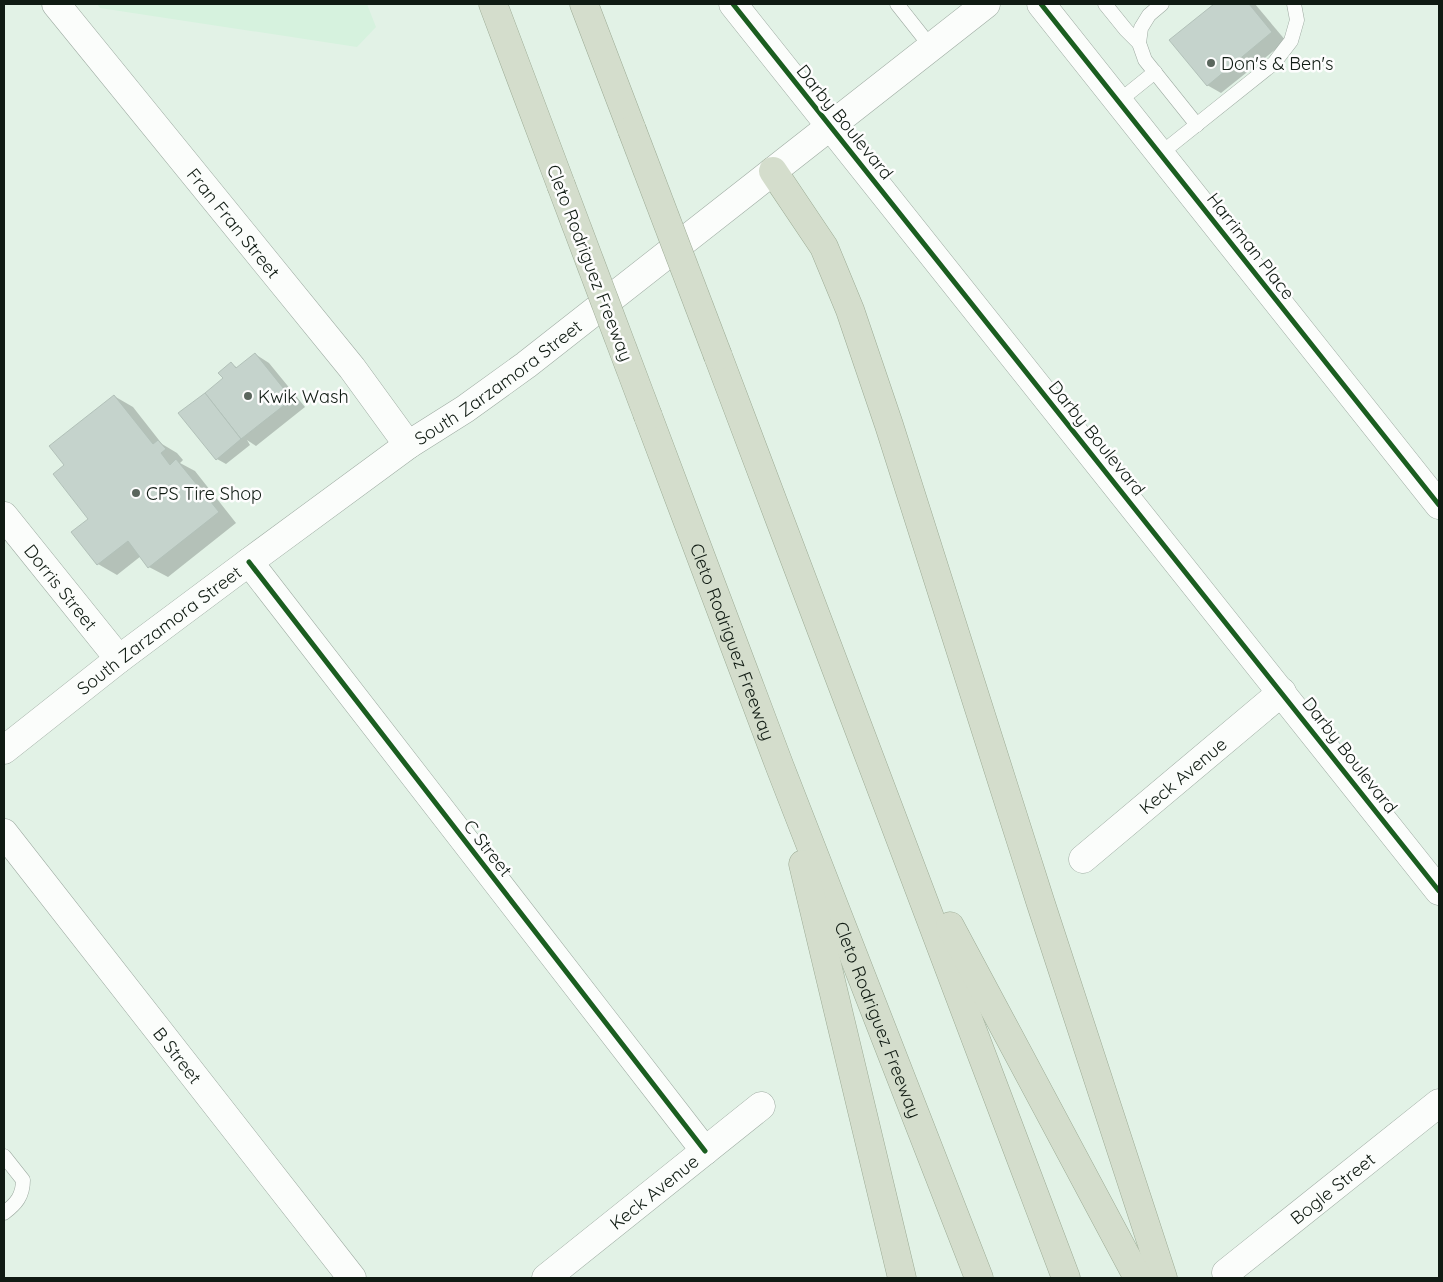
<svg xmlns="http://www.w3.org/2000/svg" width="1443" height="1282" viewBox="0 0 1443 1282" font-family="Quicksand,sans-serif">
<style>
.built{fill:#d6f2de}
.shadow{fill:#0003}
.building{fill:#c5d3cc;stroke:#b2c1b9}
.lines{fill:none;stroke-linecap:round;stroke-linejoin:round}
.lane-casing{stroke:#9eaba2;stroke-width:15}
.street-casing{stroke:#9eaba2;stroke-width:29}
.secondary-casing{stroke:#9eaba2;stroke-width:29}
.highway-casing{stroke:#9cab95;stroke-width:29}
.lane{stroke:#fbfdfb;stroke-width:14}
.street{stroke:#fbfdfb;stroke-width:28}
.secondary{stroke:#fbfdfb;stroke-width:28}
.highway{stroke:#d4ddcc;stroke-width:28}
.highway-bridge-casing{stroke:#9cab95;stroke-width:29;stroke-linecap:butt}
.highway-bridge{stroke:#d4ddcc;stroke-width:28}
.cycleway-casing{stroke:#fdfdfd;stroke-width:8}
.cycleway{stroke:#1b5e20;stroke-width:5}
.poi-dot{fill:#5a665d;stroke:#fdfdfd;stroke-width:2}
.labels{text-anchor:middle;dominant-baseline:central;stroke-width:5;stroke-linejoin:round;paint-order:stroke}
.poi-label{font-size:18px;fill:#101b13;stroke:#fdfdfd;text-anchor:start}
.street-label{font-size:18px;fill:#101b13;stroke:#fdfdfd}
</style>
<rect width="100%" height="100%" fill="#e2f2e6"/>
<polygon class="built" points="97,4 367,4 376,27 357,47 100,8"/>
<g class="shadow">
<polygon points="1216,4 1255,4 1286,41 1221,93 1207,85 1171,40"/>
<polygon points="255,354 269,363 305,407 256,446 247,440 250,445 226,464 217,459 224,379 231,364 238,368"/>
<polygon points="114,396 133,407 162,444 177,453 183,460 180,463 195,471 236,523 168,577 149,567 141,556 117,575 98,564 73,532 90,519 66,465"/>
</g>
<g class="building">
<polygon points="1214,4 1249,4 1272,32 1207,86 1169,40"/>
<polygon points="255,353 292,399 241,439 205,393 223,378 218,373 231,362 236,368"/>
<polygon points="205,393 241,439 216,460 178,413"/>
<polygon points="114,395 153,444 158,440 166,449 161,453 170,465 176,459 219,512 148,568 128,541 97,565 71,532 88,519 53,474 64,465 49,446"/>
</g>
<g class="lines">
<g class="lane-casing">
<g id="lane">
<polyline points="897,4 931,47"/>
<polyline points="1105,4 1126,30 1139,43"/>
<polyline points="1162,4 1149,15 1141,28 1139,43 1145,60 1197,125"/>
<polyline points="1119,101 1155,72"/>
<polyline points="1160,154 1274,63 1291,41 1297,20 1294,4"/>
<path d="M 4,1156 L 23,1180 C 23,1196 16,1204 4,1213"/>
</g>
</g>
<g class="street-casing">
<g id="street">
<path id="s1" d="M 56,4 L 352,368 L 408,445"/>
<polyline points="733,4 1439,891"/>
<polyline points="1041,4 1439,505"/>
<path id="s2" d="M 4,516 L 119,659"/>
<polyline points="249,562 705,1151"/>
<path id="s3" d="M 4,833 L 352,1278"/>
<path id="s4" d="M 1083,859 L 1282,692"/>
<path id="s5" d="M 1226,1273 L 1439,1103"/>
<path id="s6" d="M 546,1278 L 761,1106"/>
</g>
</g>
<g class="secondary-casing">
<g id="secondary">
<path id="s7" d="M 4,750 L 119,659 L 249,562 L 408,445 L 465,409 L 526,365 L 986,4"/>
</g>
</g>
<g class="highway-casing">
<g id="highway">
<polyline points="493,4 561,185"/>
<polyline points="584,4 632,130"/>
<polyline points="773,171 824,247 850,310 889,425 1040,901 1163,1278"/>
<polyline points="718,356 1066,1278"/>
<path id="s8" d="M 648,416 L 780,767 L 979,1278"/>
<polyline points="803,864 902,1278"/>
<polyline points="950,926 1138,1278"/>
</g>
</g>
<use href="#lane" class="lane"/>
<use href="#street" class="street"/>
<use href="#secondary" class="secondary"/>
<use href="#highway" class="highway"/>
<g class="highway-bridge-casing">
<g id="highway-bridge">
<polyline points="632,130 718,356"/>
<polyline points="561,185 648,416"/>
</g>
</g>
<use href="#highway-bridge" class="highway-bridge"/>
<g class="cycleway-casing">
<g id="cycleway">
<polyline points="733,4 1439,891"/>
<polyline points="1041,4 1439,505"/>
<polyline points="249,562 705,1151"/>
</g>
</g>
<use href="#cycleway" class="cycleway"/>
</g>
<g class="poi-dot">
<circle cx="1211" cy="63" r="5"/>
<circle cx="248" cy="396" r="5"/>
<circle cx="136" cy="493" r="5"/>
</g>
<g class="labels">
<g class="poi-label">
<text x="1221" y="63">Don's &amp; Ben's</text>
<text x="258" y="396">Kwik Wash</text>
<text x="146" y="493">CPS Tire Shop</text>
</g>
<g class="street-label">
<text transform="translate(845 122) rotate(51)">Darby Boulevard</text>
<text stroke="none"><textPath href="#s1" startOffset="282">Fran Fran Street</textPath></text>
<text transform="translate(1251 246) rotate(52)">Harriman Place</text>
<text transform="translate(590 263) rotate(69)">Cleto Rodriguez Freeway</text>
<text stroke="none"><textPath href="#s7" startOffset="616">South Zarzamora Street</textPath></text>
<text transform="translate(1097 438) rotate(51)">Darby Boulevard</text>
<text stroke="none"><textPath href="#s2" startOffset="91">Dorris Street</textPath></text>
<text stroke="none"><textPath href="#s7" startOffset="196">South Zarzamora Street</textPath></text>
<text stroke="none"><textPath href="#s8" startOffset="241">Cleto Rodriguez Freeway</textPath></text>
<text transform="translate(1350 755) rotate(52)">Darby Boulevard</text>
<text stroke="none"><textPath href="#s4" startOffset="130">Keck Avenue</textPath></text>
<text transform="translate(488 848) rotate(52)">C Street</text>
<text stroke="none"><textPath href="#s8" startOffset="646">Cleto Rodriguez Freeway</textPath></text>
<text stroke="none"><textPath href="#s3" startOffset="282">B Street</textPath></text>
<text stroke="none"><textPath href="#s5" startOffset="136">Bogle Street</textPath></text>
<text stroke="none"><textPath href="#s6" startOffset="138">Keck Avenue</textPath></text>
</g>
</g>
<rect width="1443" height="1282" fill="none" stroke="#101b13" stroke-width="10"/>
</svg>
